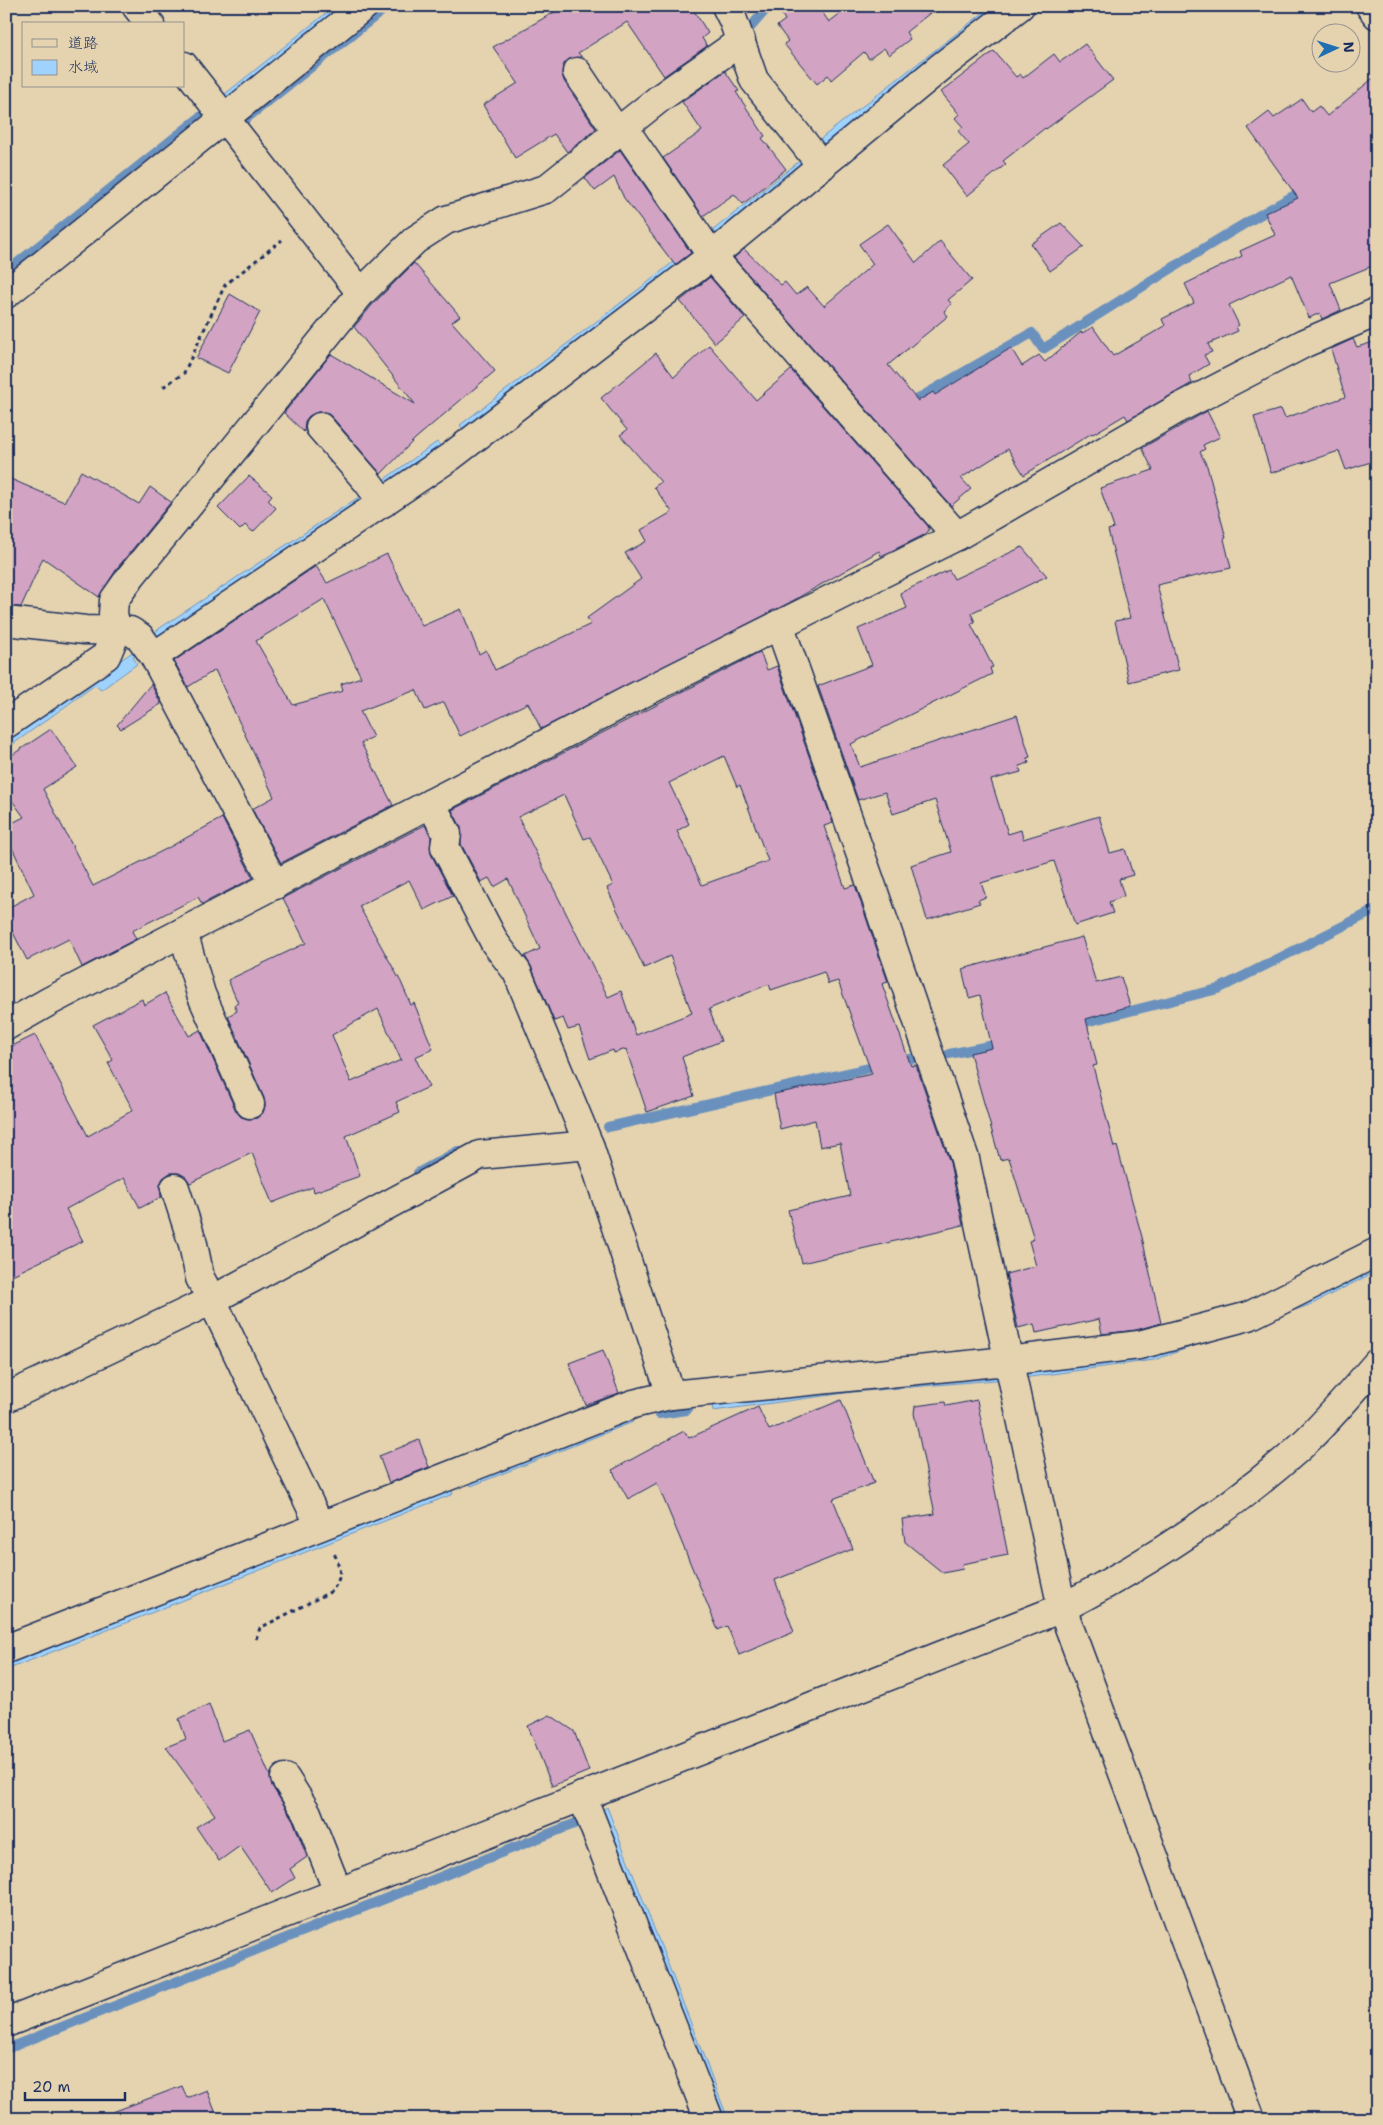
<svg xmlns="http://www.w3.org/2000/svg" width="1383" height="2125" viewBox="0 0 1383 2125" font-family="'Shantell Sans','Klee One',sans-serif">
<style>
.water{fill:#9fd3fd;stroke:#6a91bd}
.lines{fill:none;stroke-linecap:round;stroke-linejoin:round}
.stream{stroke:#6a91bd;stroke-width:10}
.building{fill:#d2a3c3;stroke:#1b2f5e;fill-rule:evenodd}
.minor-casing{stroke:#1b2f5e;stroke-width:31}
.path{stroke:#1b2f5e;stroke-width:3;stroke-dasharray:4 4;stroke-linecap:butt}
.minor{stroke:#e5d3b0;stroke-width:28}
</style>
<rect width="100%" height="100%" fill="#e5d3b0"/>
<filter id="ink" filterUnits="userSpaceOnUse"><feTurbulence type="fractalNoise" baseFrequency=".02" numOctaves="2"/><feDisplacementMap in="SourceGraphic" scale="10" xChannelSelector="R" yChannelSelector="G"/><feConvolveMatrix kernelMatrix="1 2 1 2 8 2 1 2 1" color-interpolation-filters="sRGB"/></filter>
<g filter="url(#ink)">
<g class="water">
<polygon points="335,6 344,6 223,102 220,98"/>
<polygon points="992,6 1009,6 600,328 464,431 460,425 647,283 797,163 824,136"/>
<polygon points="437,442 443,448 162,637 133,657 137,664 101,690 95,685 6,749 6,740 131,653 160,628 362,495"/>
<polygon points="1377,1263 1377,1271 1312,1304 1154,1360 1030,1377 853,1392 713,1411 712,1403 1038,1369"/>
<polygon points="629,1415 633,1422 471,1486 468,1479"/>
<polygon points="450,1486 453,1494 6,1670 6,1662"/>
<polygon points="607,1807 728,2119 722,2119 603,1810"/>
</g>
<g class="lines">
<g class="stream">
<polyline points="749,29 769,6"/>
<polyline points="238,125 388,6"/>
<polyline points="6,272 208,111"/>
<path d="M 905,406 L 1032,333 L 1043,349 C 1131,295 1217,237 1308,188"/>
<polyline points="1074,1025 1218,989 1377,909"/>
<polyline points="949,1054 1004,1043"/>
<polyline points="897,1062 919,1057"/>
<polyline points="608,1127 883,1065"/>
<polyline points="418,1173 458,1151"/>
<polyline points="659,1414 687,1410"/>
<polyline points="6,2049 584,1820"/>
</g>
</g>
<g class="building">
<polygon points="565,6 691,6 708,33 702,38 707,46 664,76 627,22 578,53 582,57 569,59 563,66 562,73 564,81 596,129 567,152 554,134 515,158 483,105 518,83 493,47"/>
<polygon points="777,6 818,6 829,22 850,6 939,6 906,32 910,39 889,55 884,48 869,59 864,52 831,80 828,75 817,84 784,44 788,41 777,26 785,20"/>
<polygon points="1085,44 1113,80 1046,129 1045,128 1003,161 1006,164 967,196 943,165 969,144 958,131 963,127 955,118 959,114 941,92 994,51 1016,77 1020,74 1023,78 1054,54 1060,62"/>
<polygon points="725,71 739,91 736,92 765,136 762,138 786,169 743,204 734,194 703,216 663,158 702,131 682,102"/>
<polygon points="1377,75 1377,264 1330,283 1341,310 1322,319 1320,313 1309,318 1291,275 1229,305 1239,325 1236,327 1238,331 1208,344 1212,352 1204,355 1209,364 1189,376 1192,383 1128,420 1125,415 1093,434 1092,433 1024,475 1008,449 961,478 971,489 951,506 734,258 744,249 781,285 785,282 796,295 807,287 824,306 873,264 859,244 888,224 916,263 940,241 972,280 948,300 952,304 944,311 948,316 888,365 918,401 933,392 935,395 1011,348 1022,366 1039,355 1045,362 1081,332 1082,333 1093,327 1113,356 1165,326 1162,319 1194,303 1185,284 1242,256 1240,251 1275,235 1265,213 1298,198 1248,128 1269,112 1274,118 1302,99 1311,112 1319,106 1327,116"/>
<polygon points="620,150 691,253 675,265 624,198 614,177 595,191 585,178"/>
<polygon points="1061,223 1084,247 1050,271 1031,244"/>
<polygon points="414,263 460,316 452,322 495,371 415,439 381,474 332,417 326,412 318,412 309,416 305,421 304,432 284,413 331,354 415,404 354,327 373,304"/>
<polygon points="710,277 745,318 715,343 680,301"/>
<polygon points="230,294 260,312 228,373 196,358"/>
<polygon points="1353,339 1357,347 1377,341 1377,460 1346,470 1339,451 1271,473 1254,417 1281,409 1285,418 1345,397 1331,349"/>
<path d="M 709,345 L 756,400 L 791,370 L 928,526 L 929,530 L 926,534 L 881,556 L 879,551 L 789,603 L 541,729 L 528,703 L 460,736 L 444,702 L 425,710 L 416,690 L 360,711 L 373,737 L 361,743 L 393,805 L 281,863 L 252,809 L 274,797 L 215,670 L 188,687 L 174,661 L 316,566 L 327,583 L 387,554 L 422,626 L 461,609 L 479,654 L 486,650 L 495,670 L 591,624 L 587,618 L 641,579 L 625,553 L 647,541 L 641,530 L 672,512 L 654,487 L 661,482 L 620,435 L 627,430 L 601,398 L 656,353 L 674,377 ZM 324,599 L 361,677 L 341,684 L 343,691 L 293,705 L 256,641 Z"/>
<polygon points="1207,411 1220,437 1203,445 1205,449 1200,452 1207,466 1226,538 1224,539 1231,568 1157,585 1179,670 1129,682 1115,621 1130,618 1108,530 1114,528 1100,488 1153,470 1142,448"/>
<polygon points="81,471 139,504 150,487 171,502 118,567 99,597 43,558 21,607 6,606 6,477 64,502"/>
<polygon points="249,476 272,495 268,500 276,508 253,532 245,525 240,530 218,508"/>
<polygon points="1022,547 1047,576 971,613 975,622 971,624 993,667 990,668 992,674 851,744 860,767 1017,715 1030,757 1027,758 1029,763 1019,766 1021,772 991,780 1008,834 1021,830 1023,839 1099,816 1110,853 1125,849 1133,875 1119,879 1124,896 1109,902 1113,913 1075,925 1054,861 981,883 986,897 978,900 980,903 927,920 911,865 951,852 935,800 893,814 885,792 858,800 818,686 872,665 858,629 907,608 900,593 949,570 954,579"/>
<path d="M 760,652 L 767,670 L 777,666 L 833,823 L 824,826 L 845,888 L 855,885 L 888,982 L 882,984 L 911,1066 L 916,1065 L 950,1163 L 963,1225 L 802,1263 L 788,1210 L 850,1196 L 840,1143 L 820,1147 L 815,1120 L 780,1129 L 774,1094 L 872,1074 L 838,981 L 828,984 L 824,972 L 771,990 L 769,984 L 709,1009 L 721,1041 L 682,1057 L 694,1096 L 647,1112 L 626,1049 L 614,1053 L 613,1050 L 590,1059 L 579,1027 L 568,1030 L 563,1018 L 554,1021 L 531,966 L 525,956 L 540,949 L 508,879 L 494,887 L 489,878 L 481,882 L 461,844 L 461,827 L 452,810 ZM 724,756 L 737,787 L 740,785 L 768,861 L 702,885 L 677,831 L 689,824 L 669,783 ZM 564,795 L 584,839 L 590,837 L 613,885 L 607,888 L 644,968 L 670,956 L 692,1013 L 636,1035 L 621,991 L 608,997 L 518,817 Z"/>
<polygon points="151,684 161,704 121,729 117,725"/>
<polygon points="51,729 77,767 43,789 93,886 166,849 222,818 253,878 202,904 198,897 132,931 136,939 82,967 69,939 27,960 6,919 6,909 34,894 6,835 6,826 24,817 6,792 6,759"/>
<path d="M 425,825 L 431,837 L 431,854 L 453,896 L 424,910 L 409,880 L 359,906 L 401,982 L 411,1005 L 414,1003 L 433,1049 L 415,1057 L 429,1087 L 396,1102 L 400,1112 L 346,1136 L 360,1176 L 314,1192 L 313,1187 L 272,1203 L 252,1153 L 190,1183 L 186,1177 L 179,1173 L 170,1173 L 163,1178 L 160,1184 L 161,1197 L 140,1208 L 124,1178 L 66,1209 L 83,1241 L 6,1278 L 6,1049 L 35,1035 L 88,1136 L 133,1110 L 108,1063 L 113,1060 L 93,1025 L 142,999 L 144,1005 L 165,993 L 189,1036 L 200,1030 L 236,1111 L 241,1117 L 248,1119 L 257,1118 L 263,1113 L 265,1106 L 264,1098 L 228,1016 L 237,1011 L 234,1005 L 238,1003 L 228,980 L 306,943 L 283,898 L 285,897 ZM 378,1009 L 401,1060 L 351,1082 L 332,1035 Z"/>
<polygon points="1082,937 1096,983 1121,977 1130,1006 1086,1019 1097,1065 1093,1066 1114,1147 1117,1146 1142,1237 1161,1323 1136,1330 1102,1334 1099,1319 1036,1333 1034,1324 1018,1328 1006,1274 1036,1266 1029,1241 1034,1239 1009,1158 1000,1160 970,1053 992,1048 980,995 969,998 962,969"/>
<polygon points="603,1350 619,1393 586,1405 569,1363"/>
<polygon points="841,1400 874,1483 833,1499 853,1549 775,1580 794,1632 739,1655 727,1626 718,1630 657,1483 628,1499 612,1470 684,1431 689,1438 758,1407 769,1430"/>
<polygon points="977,1400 1008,1555 962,1564 963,1569 943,1573 905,1542 902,1519 935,1514 914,1413 915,1406 945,1402 946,1406"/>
<polygon points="419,1440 429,1467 389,1483 379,1456"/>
<polygon points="209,1704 222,1741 250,1730 270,1776 272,1786 293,1820 307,1857 290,1869 295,1878 272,1893 240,1846 219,1861 196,1827 215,1815 166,1747 186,1739 179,1719"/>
<polygon points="550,1715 574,1731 589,1771 552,1786 528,1726"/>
<polygon points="182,2086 187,2098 207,2090 218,2119 102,2119 102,2116"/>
</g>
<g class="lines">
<g class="minor-casing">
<g id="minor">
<polyline points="136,6 150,24"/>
<polyline points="726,6 733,20 754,80 822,166"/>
<polyline points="1370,6 1377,15"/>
<polyline points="184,66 361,293"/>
<polyline points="577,72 617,132"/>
<polyline points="623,127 712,256 957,536"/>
<polyline points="6,294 364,6"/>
<polyline points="320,427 367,481 383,503"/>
<polyline points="6,621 85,630 130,631 140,637 154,656 275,885"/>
<polyline points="779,624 869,878 965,1159 1062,1608 1251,2119"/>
<polyline points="154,656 450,457 712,256 942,66 1020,6"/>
<polyline points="6,724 106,656 117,630 113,614 114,600 131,576 361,293 415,240 446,220 546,189 660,98 741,41"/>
<polyline points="431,803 447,834 445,847 495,943 517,972 589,1145 671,1395"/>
<polyline points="183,932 201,994 250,1104"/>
<polyline points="6,1026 50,1001 641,694 957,536 1179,408 1305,343 1377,312"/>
<polyline points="6,1398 212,1300 200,1278 193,1244 175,1188"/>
<polyline points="320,1526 212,1300 480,1155 589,1145"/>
<polyline points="6,1649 633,1404 671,1395 1007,1361 1139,1345 1249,1316 1377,1252"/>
<polyline points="285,1778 307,1813 338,1892"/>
<polyline points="582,1796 709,2119"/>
<path d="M 6,2023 L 1062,1608 C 1147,1564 1229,1511 1300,1447 C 1328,1421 1352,1392 1377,1363"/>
</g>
</g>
<g class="path">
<polyline points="163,387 184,373 225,285 282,240"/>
<path d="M 256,1639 L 260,1628 L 330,1592 C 343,1579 341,1569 334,1553"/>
</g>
<use href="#minor" class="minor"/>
</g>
</g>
<rect width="1383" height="2125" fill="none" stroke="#e5d3b0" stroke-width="25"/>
<rect x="12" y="12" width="1358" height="2100" fill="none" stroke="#1b2f5e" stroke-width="2" filter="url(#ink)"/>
<rect x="22" y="22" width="162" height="65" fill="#e5d3b0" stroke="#94918f"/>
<rect x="32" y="39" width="25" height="8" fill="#e5d3b0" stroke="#94918f"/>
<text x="68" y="48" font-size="15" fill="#1b2f5e">道路</text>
<rect x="32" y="60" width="25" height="15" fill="#9fd3fd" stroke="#94918f"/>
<text x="68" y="72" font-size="15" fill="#1b2f5e">水域</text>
<g transform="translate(1336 48) rotate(86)"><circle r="24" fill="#e5d3b0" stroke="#94918f"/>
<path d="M0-4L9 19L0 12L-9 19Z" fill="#1f6fb2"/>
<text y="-8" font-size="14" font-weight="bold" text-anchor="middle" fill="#1b2f5e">N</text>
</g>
<path d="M25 2092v8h100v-8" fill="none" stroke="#1b2f5e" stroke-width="2.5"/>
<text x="32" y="2092" font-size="15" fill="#1b2f5e" stroke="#e5d3b0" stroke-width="4" paint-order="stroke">20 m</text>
</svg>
